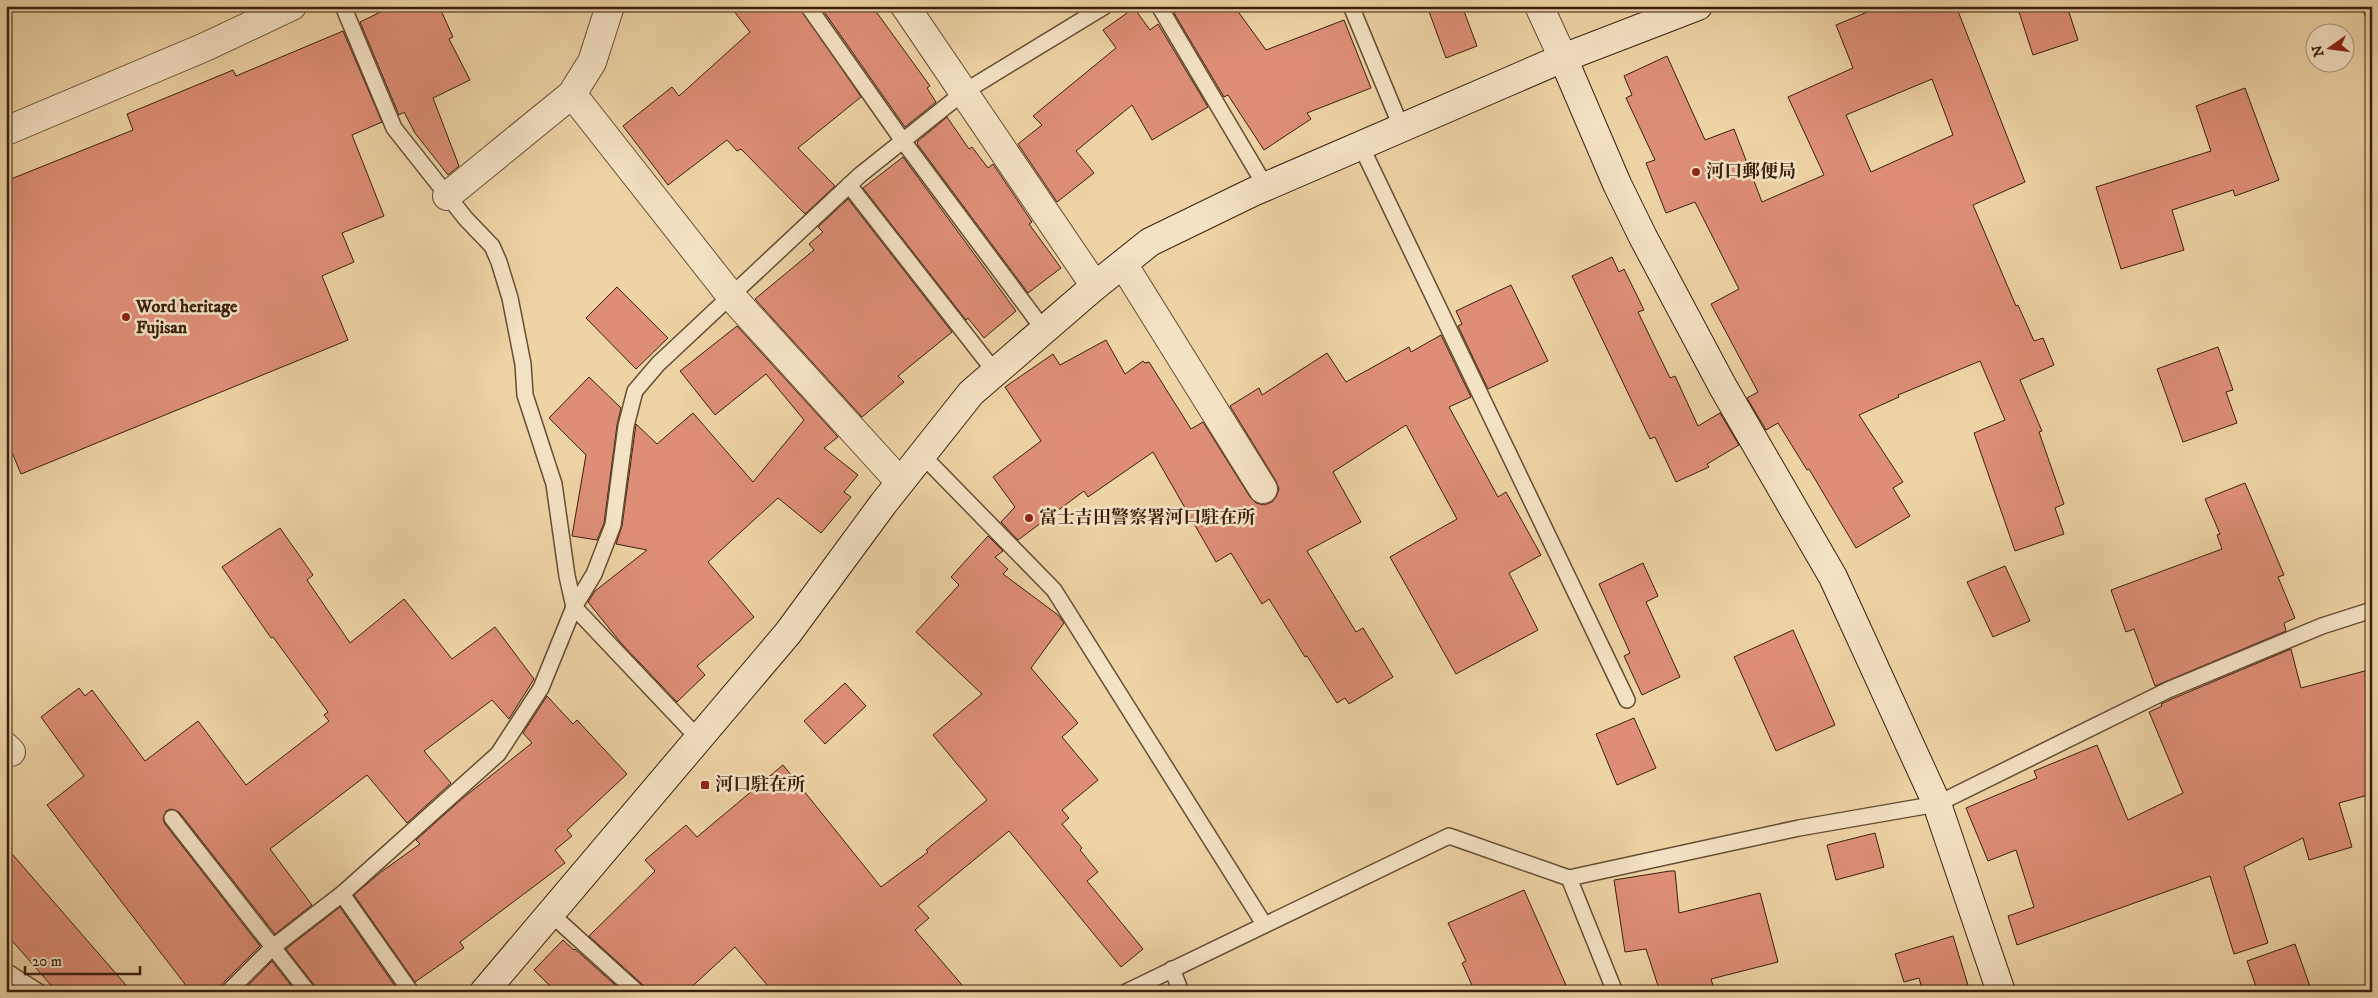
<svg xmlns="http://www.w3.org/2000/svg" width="2378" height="998" viewBox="0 0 2378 998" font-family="'IM FELL DW Pica','Noto Serif JP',serif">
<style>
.building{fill:#de8e77;stroke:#39200e;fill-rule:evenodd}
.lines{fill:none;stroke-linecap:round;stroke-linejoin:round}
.lane-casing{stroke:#664d34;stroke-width:18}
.street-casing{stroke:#664d34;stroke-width:30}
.secondary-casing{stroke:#39200e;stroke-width:30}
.lane{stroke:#f4e2c4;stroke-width:15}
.street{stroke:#f4e2c4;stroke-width:28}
.secondary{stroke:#f4e2c4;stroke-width:28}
.poi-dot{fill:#8f2418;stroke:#f4e2c4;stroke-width:2}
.labels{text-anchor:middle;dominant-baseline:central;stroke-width:5;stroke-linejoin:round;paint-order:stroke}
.poi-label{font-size:18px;font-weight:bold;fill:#39200e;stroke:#f4e2c4;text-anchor:start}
</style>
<rect width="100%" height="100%" fill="#eed3a5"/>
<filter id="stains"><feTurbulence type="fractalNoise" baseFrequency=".004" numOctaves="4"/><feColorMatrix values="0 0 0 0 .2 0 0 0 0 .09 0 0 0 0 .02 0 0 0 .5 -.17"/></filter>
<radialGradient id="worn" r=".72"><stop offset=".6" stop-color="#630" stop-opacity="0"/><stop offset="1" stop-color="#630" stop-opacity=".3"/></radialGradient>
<g class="building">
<polygon points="393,6 439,6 453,37 449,39 470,80 433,98 459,166 448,175 415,133 404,112 399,115 360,22"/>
<polygon points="730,6 799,6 861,97 798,148 835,186 805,214 741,149 737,151 727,140 668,185 623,126 672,87 679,96 750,32"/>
<polygon points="820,6 872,6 930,86 927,88 936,102 905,127"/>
<polygon points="1183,6 1234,6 1266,50 1344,20 1371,88 1307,113 1311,119 1264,150 1228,95 1224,97 1174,13"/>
<polygon points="1427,6 1462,6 1477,46 1446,58"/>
<path d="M 1882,6 L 1956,6 L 2025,182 L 1973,205 L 2016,306 L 2018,305 L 2034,341 L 2043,338 L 2054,365 L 2020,380 L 2042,431 L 2039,432 L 2064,504 L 2055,508 L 2064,534 L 2015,551 L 1974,433 L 2005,420 L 1980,361 L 1898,395 L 1899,397 L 1859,415 L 1903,482 L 1893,488 L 1910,516 L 1856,548 L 1809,469 L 1807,470 L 1778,423 L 1766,430 L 1747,398 L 1758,392 L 1711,304 L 1739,289 L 1695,202 L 1666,213 L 1646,163 L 1655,160 L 1626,98 L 1632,95 L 1624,76 L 1667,56 L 1705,140 L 1734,129 L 1762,202 L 1824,175 L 1788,97 L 1853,68 L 1836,25 ZM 1932,79 L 1953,135 L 1871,172 L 1846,115 Z"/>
<polygon points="2017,6 2067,6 2078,40 2033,55"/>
<polygon points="1134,8 1150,30 1158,24 1208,107 1152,140 1132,105 1076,151 1094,173 1057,202 1018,144 1042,125 1033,116 1116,48 1103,30"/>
<polygon points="343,31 382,122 352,135 384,216 342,233 354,262 322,276 348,340 21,474 6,438 6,181 133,130 127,114 233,70 236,76"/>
<polygon points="2245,88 2279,180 2235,196 2233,190 2172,210 2184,250 2121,269 2096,187 2211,151 2196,106"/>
<polygon points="947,117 969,149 972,147 988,168 993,164 1032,222 1029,224 1061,268 1028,293 918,145 917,142"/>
<polygon points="903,157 1016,311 984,338 968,318 966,320 863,188"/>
<polygon points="848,199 952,332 898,376 904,382 862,417 755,299 814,250 809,244 823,232 818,227"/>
<polygon points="1612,257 1619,272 1624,269 1644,310 1638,312 1670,378 1675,376 1698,426 1720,413 1739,445 1707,464 1709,467 1676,482 1655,437 1650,439 1572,276"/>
<polygon points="1511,285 1548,361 1488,389 1458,326 1462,324 1456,311"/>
<polygon points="617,287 668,338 636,369 586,318"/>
<polygon points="737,326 838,437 824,448 858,475 844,492 851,497 821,533 778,498 708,562 754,617 697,666 705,675 677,702 621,643 588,602 595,591 647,550 616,544 622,526 636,424 657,444 693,413 753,482 804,420 766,374 715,415 680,371"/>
<polygon points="1441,335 1471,397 1449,407 1498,497 1506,492 1541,555 1509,573 1538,630 1456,674 1390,557 1457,519 1406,425 1333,472 1361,522 1307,551 1356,632 1363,628 1393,677 1349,704 1345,698 1337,703 1307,656 1305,657 1269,599 1262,604 1231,553 1216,562 1153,452 1088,497 1084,491 1018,540 1001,522 1015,507 993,477 1041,441 1005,387 1053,354 1060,365 1106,340 1125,374 1143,361 1145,363 1149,362 1191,429 1203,422 1250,497 1256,503 1264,505 1272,502 1276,497 1279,489 1276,481 1230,406 1259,388 1262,395 1327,353 1346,382 1409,347 1411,352"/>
<polygon points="2218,347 2233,390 2226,392 2237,423 2183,442 2157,369"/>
<polygon points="589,377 621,408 617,425 604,523 597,540 572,536 586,455 549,418"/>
<polygon points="2245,483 2284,575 2278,577 2295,618 2284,623 2286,631 2155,686 2134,629 2126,632 2111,590 2222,549 2217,535 2220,534 2205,499"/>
<polygon points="280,528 313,575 307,580 350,643 404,599 452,659 495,627 534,679 509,719 492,700 424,751 451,783 407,823 367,775 270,849 312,905 275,934 179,812 171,809 166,811 163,819 165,824 260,946 221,985 219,992 191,992 47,805 84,776 41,717 79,688 85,696 92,690 145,761 198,721 246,785 329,721 324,715 328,712 273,637 271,638 222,567"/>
<polygon points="988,536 1003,551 995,557 1008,569 1003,574 1058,615 1064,623 1031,668 1078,723 1062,737 1098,780 1062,810 1069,818 1062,824 1082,848 1080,850 1098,872 1087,881 1143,949 1121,967 1009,831 918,906 929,918 915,930 968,992 773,992 735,947 686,992 646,992 643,985 589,936 655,871 645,860 686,825 697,837 783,765 881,887 928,852 926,850 987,800 933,735 982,694 916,632 959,585 951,577"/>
<polygon points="1643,563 1658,596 1646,602 1680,677 1642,695 1624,656 1630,653 1599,584"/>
<polygon points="2005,566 2030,621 1993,637 1967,582"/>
<polygon points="1793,630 1835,725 1776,751 1734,657"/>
<polygon points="2291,649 2301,688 2372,669 2372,794 2339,803 2352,847 2309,860 2303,838 2244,867 2268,943 2234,954 2210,876 2017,945 2008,916 2034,907 2016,850 1988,861 1966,808 2037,778 2034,771 2097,745 2128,820 2183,793 2149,712 2162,706 2161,704 2172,699"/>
<polygon points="845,683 866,706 825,744 804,721"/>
<polygon points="547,696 573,724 577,720 627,774 567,830 572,836 555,850 565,863 460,942 464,948 415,982 354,895 381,872 420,844 416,840 463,798 532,743 523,733"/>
<polygon points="1634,718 1656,768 1617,785 1596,734"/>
<polygon points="1875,833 1884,867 1836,880 1827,845"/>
<polygon points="6,847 132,992 57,992 6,934"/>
<polygon points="1670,871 1675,871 1679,913 1760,893 1778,962 1711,979 1715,992 1660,992 1646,949 1625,952 1614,880"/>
<polygon points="1524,890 1569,992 1475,992 1462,963 1466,961 1448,923"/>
<polygon points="340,907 399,992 317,992 315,986 286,949"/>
<polygon points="1953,936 1970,992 1923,992 1919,978 1904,982 1895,954"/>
<polygon points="563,940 574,950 575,949 623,992 556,992 534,970"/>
<polygon points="2295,944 2312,992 2258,992 2247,961"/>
<polygon points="272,961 296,992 242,992"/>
</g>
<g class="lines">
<g class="lane-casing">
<g id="lane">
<polyline points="343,6 394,128 466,219 492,246 499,262 510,298 523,364 525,395 554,484 567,576 574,607 699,739"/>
<polyline points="808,6 903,141 1044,330"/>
<polyline points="1159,6 1266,187"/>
<polyline points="1351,6 1402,129"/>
<polyline points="2371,6 2372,10"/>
<polyline points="1361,146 1627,700"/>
<polyline points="849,185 995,372"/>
<polyline points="922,455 1054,590 1264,924"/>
<polyline points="172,818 308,992"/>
<polyline points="1569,878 1615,992"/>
<polyline points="342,894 411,992"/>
<polyline points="551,914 637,992"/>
<polyline points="1172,969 1181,992"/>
<polyline points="6,971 39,992"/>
<polyline points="228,992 273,947 342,894 498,754 541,688 574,607 594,574 613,525 626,426 635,391 658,364 860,175 964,92 1105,6"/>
<polyline points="1126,992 1449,836 1569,878 1799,828 1937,804 2168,690 2322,626 2372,610"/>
</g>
</g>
<g class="street-casing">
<g id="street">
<polyline points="905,6 1095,286"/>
<polyline points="1539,6 1563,58"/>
<polyline points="572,94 731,296 900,482"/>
<polyline points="6,131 205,47 292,6"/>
<polyline points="447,196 572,94 592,62 610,6"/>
<polyline points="1123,264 1263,489"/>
<polyline points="6,747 11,752"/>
</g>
</g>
<g class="secondary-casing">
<g id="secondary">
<polyline points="1563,58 1617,184 1643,237 1723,387 1833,577 1937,804 2001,992"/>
<polyline points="484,992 788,633 883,504 971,393 1095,286 1150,242 1253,192 1563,58 1698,6"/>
</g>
</g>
<use href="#lane" class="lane"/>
<use href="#street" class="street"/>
<use href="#secondary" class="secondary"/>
</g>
<g class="poi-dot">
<circle cx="1696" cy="172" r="5"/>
<circle cx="126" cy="317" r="5"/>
<circle cx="1029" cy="518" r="5"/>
<rect x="700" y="780" width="10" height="10" rx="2.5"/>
</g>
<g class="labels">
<g class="poi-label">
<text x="1706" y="172">河口郵便局</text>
<text x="136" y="307">Word heritage<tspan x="136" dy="21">Fujisan</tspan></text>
<text x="1039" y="518">富士吉田警察署河口駐在所</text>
<text x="715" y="785">河口駐在所</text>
</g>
</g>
<rect width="2378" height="998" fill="none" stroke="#eed3a5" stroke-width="25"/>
<rect x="8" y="8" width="2363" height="983" fill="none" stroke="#39200e" stroke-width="2.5"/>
<rect x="12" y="12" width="2353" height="973" fill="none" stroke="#39200e"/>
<g transform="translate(2330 48) rotate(256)"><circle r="24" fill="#f4e2c4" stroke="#a9947b"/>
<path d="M0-4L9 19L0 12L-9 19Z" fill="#8f2418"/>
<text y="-8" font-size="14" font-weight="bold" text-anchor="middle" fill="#39200e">N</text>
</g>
<path d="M25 966v8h115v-8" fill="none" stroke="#39200e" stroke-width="2.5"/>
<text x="32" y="966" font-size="15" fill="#39200e" stroke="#f4e2c4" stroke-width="4" paint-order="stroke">20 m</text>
<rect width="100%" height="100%" filter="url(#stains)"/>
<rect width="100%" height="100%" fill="url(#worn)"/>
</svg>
